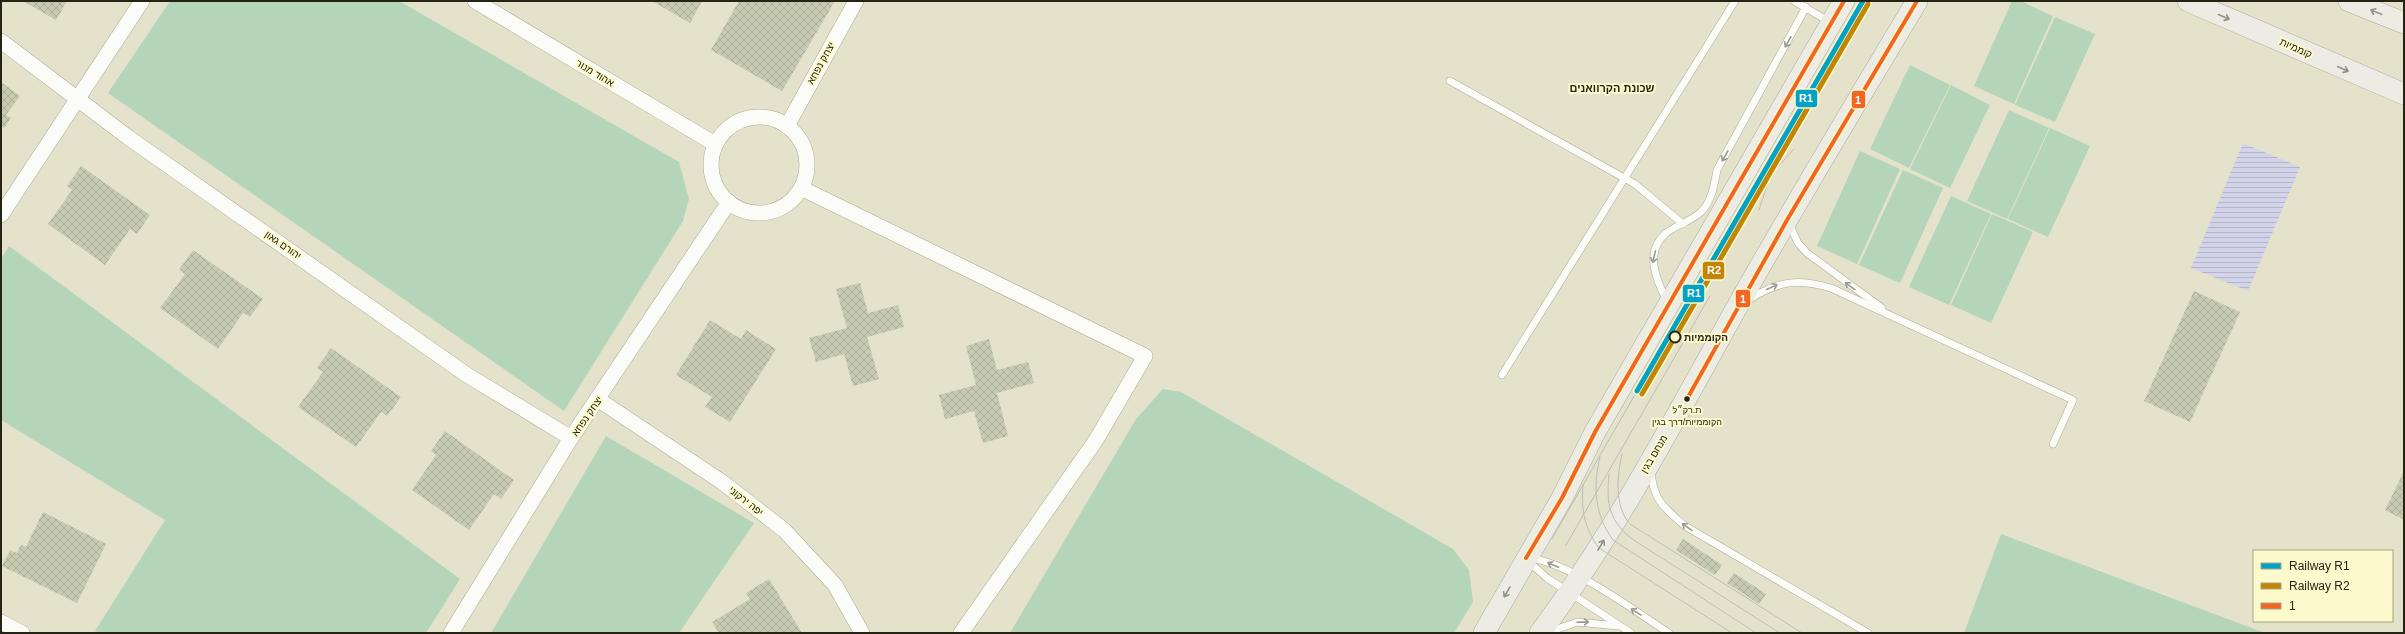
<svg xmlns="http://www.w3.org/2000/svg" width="2405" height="634" viewBox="0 0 2405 634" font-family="Arial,Heebo,sans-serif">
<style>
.grass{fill:#b5d5bb}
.water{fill:url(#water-rules)}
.building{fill:url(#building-cross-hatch)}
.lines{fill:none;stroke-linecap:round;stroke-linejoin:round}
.lane-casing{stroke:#acab98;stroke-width:8}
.street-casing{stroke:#acab98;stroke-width:16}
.secondary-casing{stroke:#acab98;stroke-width:22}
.lane{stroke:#fbfbf7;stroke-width:7}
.street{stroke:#fbfbf7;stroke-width:15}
.secondary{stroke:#ecebe4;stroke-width:21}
.tram{stroke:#bebdb6;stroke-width:1}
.bus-1-casing{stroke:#fcfacc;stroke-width:7}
.bus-1{stroke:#f26522;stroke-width:4}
.rail-1-casing{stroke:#fcfacc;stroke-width:8}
.rail-2-casing{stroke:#fcfacc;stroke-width:8}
.rail-1{stroke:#02a2c5;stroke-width:5}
.rail-2{stroke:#c28505;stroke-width:5}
.oneway{stroke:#929186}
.oneway2{stroke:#9b9a90}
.stop-dot{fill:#fcfacc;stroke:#252313;stroke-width:2}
.bus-dot{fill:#252313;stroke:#fcfacc;stroke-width:1.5}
.labels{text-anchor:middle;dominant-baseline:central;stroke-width:4;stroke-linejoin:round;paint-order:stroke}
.bus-label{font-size:9px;fill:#252313;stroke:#fcfacc}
.street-label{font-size:10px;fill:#252313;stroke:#fcfacc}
.stop-label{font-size:10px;font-weight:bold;fill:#252313;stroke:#fcfacc;text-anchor:start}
.neighbourhood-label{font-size:11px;font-weight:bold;fill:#252313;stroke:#fcfacc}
.line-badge{stroke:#fcfacc;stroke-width:1.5}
.badge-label{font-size:11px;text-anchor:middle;font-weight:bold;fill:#fff}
</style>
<defs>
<pattern id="water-rules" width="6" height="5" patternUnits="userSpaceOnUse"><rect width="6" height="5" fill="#d3d3ea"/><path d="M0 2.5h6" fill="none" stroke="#b5b5c8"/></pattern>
<pattern id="building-cross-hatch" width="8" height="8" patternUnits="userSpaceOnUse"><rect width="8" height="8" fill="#c7cbb2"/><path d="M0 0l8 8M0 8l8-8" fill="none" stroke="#abae98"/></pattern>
</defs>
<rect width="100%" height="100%" fill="#e4e2ca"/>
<g class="grass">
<polygon points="170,1 399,1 679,162 689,199 683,221 564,411 108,93"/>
<polygon points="2012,1 2020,1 2053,16 2014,104 1974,86"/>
<polygon points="2055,17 2095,34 2055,122 2015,105"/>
<polygon points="1910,65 1950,85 1909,168 1870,149"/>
<polygon points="1951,85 1990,105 1950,188 1910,169"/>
<polygon points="2009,110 2049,128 2007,219 1967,201"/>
<polygon points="2050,128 2090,146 2048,237 2008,219"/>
<polygon points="1860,151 1900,169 1857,264 1817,246"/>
<polygon points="1903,170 1943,188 1900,283 1859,265"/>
<polygon points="1951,196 1991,214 1949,305 1909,287"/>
<polygon points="1992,214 2033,232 1991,323 1951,305"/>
<polygon points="9,246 460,579 426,633 99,633 95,631 165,520 1,420 1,259"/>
<polygon points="1163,389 1181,392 1453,549 1469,570 1473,602 1454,633 1010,633 1136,419"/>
<polygon points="606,436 754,523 679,633 491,633"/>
<polygon points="2001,534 2265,633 1964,633"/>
</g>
<polygon class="water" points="2243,143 2300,167 2248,291 2191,268"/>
<g class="building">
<polygon points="23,1 67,1 56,20"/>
<polygon points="652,1 702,1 690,23"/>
<polygon points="739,1 835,1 782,91 711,50"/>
<polygon points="1,82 20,96 6,115 11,118 4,128 1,126"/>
<polygon points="81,166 150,215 137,234 130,229 105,265 48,224 72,190 67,186"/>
<polygon points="193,250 263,299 250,317 243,313 218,349 160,308 185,274 179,270"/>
<polygon points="860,283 868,313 898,305 904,327 867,337 879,379 853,386 844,354 816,362 809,338 847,328 836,289"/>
<polygon points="2194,291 2240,312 2190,422 2144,401"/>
<polygon points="710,320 741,339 746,330 776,349 730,422 705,407 712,397 676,375"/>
<polygon points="989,339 997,370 1028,362 1034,383 997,393 1008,436 983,443 974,411 945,419 939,395 976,385 966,346"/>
<polygon points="331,348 401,397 387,416 381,412 356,447 298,407 323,372 317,368"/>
<polygon points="445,431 514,480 501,499 494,494 469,530 412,490 436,455 431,451"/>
<polygon points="2404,471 2404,520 2385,510"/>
<polygon points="43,512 106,544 77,603 2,566 10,550 17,553 21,545 26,547"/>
<polygon points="1683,539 1722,565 1715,575 1676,550"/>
<polygon points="1734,573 1766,594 1759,604 1727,583"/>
<polygon points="769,579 802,633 719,633 712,622 750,599 746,593"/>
</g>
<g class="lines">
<g class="lane-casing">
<g id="lane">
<polyline points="1794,1 1830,22"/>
<polyline points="1450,81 1635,184 1683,224"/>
<polyline points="1789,224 1798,243 1807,253 1882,308"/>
<path d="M 1748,300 C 1779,281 1797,278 1831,288 L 2073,400 L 2053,444"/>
<path d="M 1667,301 C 1656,280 1644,252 1666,233 C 1677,225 1691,221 1701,212 C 1712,201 1714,185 1717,170 L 1806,7"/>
<polyline points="1502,375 1735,1"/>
<path d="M 1651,471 C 1653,500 1664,508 1685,526 L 1868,633"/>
<path d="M 1529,558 C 1571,563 1633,610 1669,633"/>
<polyline points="1528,561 1547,578 1631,633"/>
<polyline points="1549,632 1577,622 1618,626"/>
</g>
</g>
<g class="street-casing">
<g id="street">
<polyline points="475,1 715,144"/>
<polyline points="1,41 129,138 467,375 571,438"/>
<circle cx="759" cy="165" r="48"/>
<polyline points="787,126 856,1"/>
<polyline points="801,188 1145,356 1096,440 961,633"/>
<polyline points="1,215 142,1"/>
<polyline points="599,400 722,482 784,530 835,585 862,633"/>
<polyline points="1,622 22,633"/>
<polyline points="451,633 571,438 729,202"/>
</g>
</g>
<g class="secondary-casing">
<g id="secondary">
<polyline points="2188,1 2404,94"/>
<polyline points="2349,1 2404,23"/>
<polyline points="1484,633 1562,498 1595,432 1844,1"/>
<path d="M 1540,633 C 1616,531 1675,418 1737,307 C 1795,204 1856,103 1917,1"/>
</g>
</g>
<use href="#lane" class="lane"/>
<use href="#street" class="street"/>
<use href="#secondary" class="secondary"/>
<g class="tram">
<polyline points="1747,201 1794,149"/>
<polyline points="1759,210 1782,140"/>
<path d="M 1622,454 C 1617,476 1614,506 1630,524 L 1802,633"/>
<path d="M 1600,457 C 1593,486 1594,514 1613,540 L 1756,633"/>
<path d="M 1609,474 C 1606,505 1609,522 1635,541 L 1780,633"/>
<path d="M 1583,485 C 1581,509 1584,528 1599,548 L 1732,633"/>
<polyline points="1552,539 1637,391"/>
<polyline points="1566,545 1710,296"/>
</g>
<g class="bus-1-casing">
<g id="bus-1">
<polyline points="1687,399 1787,220 1917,1"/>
<polyline points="1526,558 1562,498 1595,432 1844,1"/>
</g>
</g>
<use href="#bus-1" class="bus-1"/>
<g class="rail-1-casing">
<polyline id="rail-1" points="1637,391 1863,1"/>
</g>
<g class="rail-2-casing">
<polyline id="rail-2" points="1642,394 1868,4"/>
</g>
<use href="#rail-1" class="rail-1"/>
<use href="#rail-2" class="rail-2"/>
</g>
<defs><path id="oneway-shaft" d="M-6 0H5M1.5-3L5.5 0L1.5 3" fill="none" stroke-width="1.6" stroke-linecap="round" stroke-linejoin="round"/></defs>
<g class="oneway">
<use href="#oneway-shaft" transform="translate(2376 12) rotate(-158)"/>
<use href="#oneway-shaft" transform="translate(2224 17) rotate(24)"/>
<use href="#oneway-shaft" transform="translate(2343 69) rotate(24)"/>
<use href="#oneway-shaft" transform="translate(1601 545) rotate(-59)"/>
<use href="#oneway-shaft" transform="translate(1507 592) rotate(120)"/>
</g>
<g class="oneway2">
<use href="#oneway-shaft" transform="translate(1788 42) rotate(119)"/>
<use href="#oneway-shaft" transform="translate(1725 156) rotate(119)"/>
<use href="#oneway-shaft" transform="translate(1654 257) rotate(103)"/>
<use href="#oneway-shaft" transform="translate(1850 286) rotate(-144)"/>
<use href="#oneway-shaft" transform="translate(1772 287) rotate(-25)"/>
<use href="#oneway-shaft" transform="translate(1687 527) rotate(-145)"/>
<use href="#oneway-shaft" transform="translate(1553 565) rotate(-157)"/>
<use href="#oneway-shaft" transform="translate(1636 612) rotate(-148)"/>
<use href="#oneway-shaft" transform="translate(1583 622) rotate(-2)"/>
</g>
<circle class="stop-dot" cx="1675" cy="337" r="5.5"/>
<circle class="bus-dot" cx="1687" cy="399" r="3.5"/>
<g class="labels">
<g class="bus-label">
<text x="1687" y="410">ת.רק״ל<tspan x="1687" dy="12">הקוממיות/דרך בגין</tspan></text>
</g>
<g class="street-label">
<text transform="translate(2296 48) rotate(24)">קוממיות</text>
<text transform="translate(821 63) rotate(-61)">יצחק נפחא</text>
<text transform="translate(595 73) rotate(31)">אהוד מנור</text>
<text transform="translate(283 245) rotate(35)">יהורם גאון</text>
<text transform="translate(587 416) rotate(-55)">יצחק נפחא</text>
<text transform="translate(1654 454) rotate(-59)">מנחם בגין</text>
<text transform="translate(746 501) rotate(38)">יפה ירקוני</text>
</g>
<g class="stop-label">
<text x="1684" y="337">הקוממיות</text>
</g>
<g class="neighbourhood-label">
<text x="1612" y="88">שכונת הקרוואנים</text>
</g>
</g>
<g class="line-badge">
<rect x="1795" y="89" width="23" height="19" rx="4" fill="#02a2c5"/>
<rect x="1851" y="90" width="15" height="19" rx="4" fill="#f26522"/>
<rect x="1702" y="261" width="23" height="19" rx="4" fill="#c28505"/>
<rect x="1682" y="284" width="23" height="19" rx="4" fill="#02a2c5"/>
<rect x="1735" y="289" width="16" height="19" rx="4" fill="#f26522"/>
</g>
<g class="badge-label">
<text x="1806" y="102">R1</text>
<text x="1858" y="104">1</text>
<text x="1714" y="274">R2</text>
<text x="1694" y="297">R1</text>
<text x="1743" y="303">1</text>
</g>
<rect width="2405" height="634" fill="none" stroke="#252313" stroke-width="4"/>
<rect x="2253" y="550" width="140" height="72" fill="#fcfacc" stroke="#a6a482"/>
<rect x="2261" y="563" width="20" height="6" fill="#02a2c5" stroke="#a6a482"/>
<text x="2289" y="570" font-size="12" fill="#252313">Railway R1</text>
<rect x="2261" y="583" width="20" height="6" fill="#c28505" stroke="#a6a482"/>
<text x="2289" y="590" font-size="12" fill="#252313">Railway R2</text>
<rect x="2261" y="603" width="20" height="6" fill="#f26522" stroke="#a6a482"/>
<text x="2289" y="610" font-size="12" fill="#252313">1</text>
</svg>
